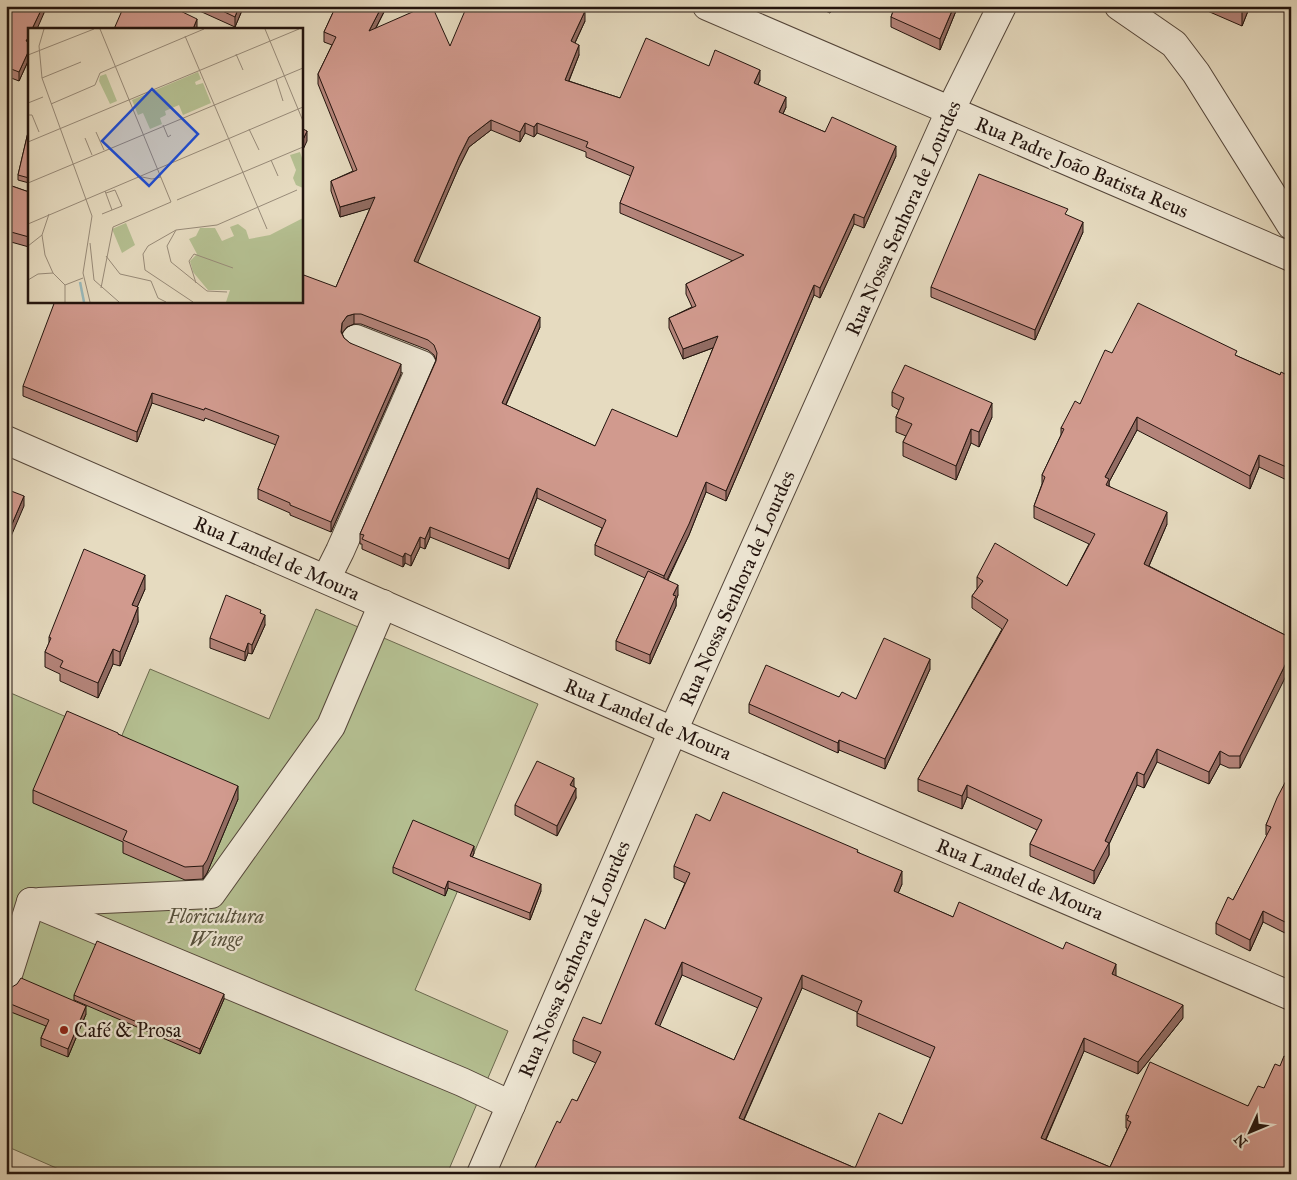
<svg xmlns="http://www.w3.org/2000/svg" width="1297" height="1180" viewBox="0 0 1297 1180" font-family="'IM FELL Great Primer',serif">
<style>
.green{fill:#b5c092;stroke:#6c6a50}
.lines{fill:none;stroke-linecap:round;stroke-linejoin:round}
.minor-casing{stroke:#54463a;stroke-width:30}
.minor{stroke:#efe8d6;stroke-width:28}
.wall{fill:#b4847a;stroke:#23140e;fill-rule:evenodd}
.shaded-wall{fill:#926c63;stroke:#23140e}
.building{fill:#d19a8e;stroke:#23140e;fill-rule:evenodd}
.poi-dot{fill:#8f2418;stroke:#efe8d6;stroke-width:2}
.labels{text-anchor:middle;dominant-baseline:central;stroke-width:4.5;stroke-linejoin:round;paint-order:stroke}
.street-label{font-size:20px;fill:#23140e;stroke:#efe8d6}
.park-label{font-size:20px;font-style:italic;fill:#56503c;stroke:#efe8d6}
.poi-label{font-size:20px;fill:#23140e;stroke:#efe8d6;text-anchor:start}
.inset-river{fill:none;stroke:#99b9bb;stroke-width:2.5}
.inset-road{fill:none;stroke:#988b79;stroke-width:1}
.view{fill:#1d4ed8;fill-opacity:0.15;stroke:#1d4ed8;stroke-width:2.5}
.inset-edge{fill:none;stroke:#23140e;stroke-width:2.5}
</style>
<rect width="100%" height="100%" fill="#e6dbc0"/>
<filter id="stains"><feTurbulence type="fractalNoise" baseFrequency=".004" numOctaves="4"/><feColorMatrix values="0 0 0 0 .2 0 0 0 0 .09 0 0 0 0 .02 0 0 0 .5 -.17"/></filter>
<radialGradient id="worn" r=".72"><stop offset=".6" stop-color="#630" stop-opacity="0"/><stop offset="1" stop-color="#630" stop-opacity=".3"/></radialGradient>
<polygon class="green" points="316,609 538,704 415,990 508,1031 447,1174 70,1174 6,1146 6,691 120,740 150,669 269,719"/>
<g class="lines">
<g class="minor-casing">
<g id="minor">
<polyline points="707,6 1291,257"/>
<polyline points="1119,6 1174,44 1196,73 1291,225"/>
<polyline points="6,440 673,731 1291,996"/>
<polyline points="326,579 340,551 422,365 356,339"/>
<polyline points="31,902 462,1082 511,1105"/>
<polyline points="39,902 211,894 331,726 383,604"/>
<polyline points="6,981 31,902"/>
<polyline points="481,1174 673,731 950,111 1002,6"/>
</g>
</g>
<use href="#minor" class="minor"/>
</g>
<g class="wall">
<polygon points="6,6 44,6 44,13 29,29 29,59 19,81 6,76"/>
<polygon points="193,6 251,6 250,10 243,8 235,27 193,8"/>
<path d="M 336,6 L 387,6 L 376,28 L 450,46 L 585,21 L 575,43 L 579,55 L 569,81 L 620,98 L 709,66 L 760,80 L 758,84 L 786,107 L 783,114 L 825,132 L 896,156 L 864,228 L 854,224 L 820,298 L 814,295 L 726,501 L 706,492 L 689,535 L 668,580 L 678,595 L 676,600 L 676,606 L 650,664 L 616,650 L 616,641 L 645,578 L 595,555 L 595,545 L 602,528 L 537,498 L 509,569 L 430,537 L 425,549 L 420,547 L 411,566 L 405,563 L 403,567 L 362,549 L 362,544 L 360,544 L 360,534 L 436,360 L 434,355 L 428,350 L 361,324 L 354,324 L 347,327 L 342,333 L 344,338 L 350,343 L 401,374 L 331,532 L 290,515 L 290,513 L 258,499 L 258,489 L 276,445 L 205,418 L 204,421 L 152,403 L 137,442 L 23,396 L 23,386 L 301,301 L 336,287 L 370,208 L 340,217 L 331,191 L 331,181 L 353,171 L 318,84 L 318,74 L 332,45 L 324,42 L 324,32 ZM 491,130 L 520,142 L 525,133 L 534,137 L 537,133 L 586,152 L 586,157 L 631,176 L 620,203 L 620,213 L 733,261 L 686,284 L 686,294 L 692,307 L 669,318 L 669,328 L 683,359 L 713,348 L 677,437 L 595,446 L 506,405 L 540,327 L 417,262 L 459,167 L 469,147 Z"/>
<polygon points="814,6 835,6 834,9 832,8 830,13"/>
<polygon points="895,6 958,6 940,50 891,27 891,17"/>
<polygon points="1196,6 1250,6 1242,26"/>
<polygon points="29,128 29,183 18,180 18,175"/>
<polygon points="6,184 29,192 29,247 11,242"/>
<polygon points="1083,232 1035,340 931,297 931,287"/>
<polygon points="1112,353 1237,356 1280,375 1291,377 1291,482 1259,467 1250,489 1137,430 1109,482 1109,486 1167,524 1149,566 1291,638 1240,768 1229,768 1220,764 1209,784 1157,762 1144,788 1137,785 1109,844 1109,855 1094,884 1030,856 1030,844 1037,830 967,797 962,809 918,791 918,779 1002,629 972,608 972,596 977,589 977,577 1067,586 1089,544 1034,518 1034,506 1042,484 1042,475 1061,435 1061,428 1080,404"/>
<polygon points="892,392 992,417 979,447 971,443 956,480 903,456 903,442 906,436 896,432 896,417 899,410 892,406"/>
<polygon points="145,589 137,607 138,622 120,666 113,664 98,698 60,681 60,674 45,667 45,652 49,643 49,637"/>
<polygon points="261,613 265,625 252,654 248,653 245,661 210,648 210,638"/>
<polygon points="930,669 885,769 839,750 838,753 749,713 749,704 839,697 856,699"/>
<polygon points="118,734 238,799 207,873 203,879 185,880 123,853 123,842 33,803 33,790"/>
<polygon points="1291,771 1291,936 1263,922 1250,951 1216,934 1216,923 1233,900 1267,836 1266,835 1266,825"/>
<polygon points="574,786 576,798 557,836 515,815 515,805"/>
<path d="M 710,821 L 858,852 L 902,884 L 898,893 L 953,917 L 1116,976 L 1183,1018 L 1138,1074 L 1084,1051 L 1046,1140 L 1110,1167 L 1127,1130 L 1127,1128 L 1126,1128 L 1126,1115 L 1248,1106 L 1264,1088 L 1280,1066 L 1291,1174 L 532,1174 L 560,1123 L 577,1101 L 596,1063 L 573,1053 L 573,1040 L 601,1024 L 665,929 L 685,883 L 674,878 L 674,866 ZM 682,975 L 758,1008 L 734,1060 L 659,1026 ZM 802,988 L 857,1012 L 857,1026 L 931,1058 L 902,1124 L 855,1168 L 744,1120 Z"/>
<polygon points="474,853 472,857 541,891 530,920 448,888 445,896 393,873 393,867"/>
<polygon points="74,995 224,999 200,1054 74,1000"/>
<polygon points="6,1000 86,1014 68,1057 41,1046 41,1038 46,1026 6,1010"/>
</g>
<g class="shaded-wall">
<polygon points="43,6 44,6 44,13 37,29 32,29"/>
<polygon points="239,6 243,6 243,8 235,27 235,17"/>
<polygon points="382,6 387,6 369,41 369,31"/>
<polygon points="830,6 832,6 832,8 830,13"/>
<polygon points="954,6 958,6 940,50 940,39"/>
<polygon points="1243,6 1250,6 1242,26 1242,10"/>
<polygon points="585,11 585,21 571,51 571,41"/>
<polygon points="197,19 197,29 193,29"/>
<polygon points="579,45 579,55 565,90 565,80"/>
<polygon points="29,50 29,59 19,81 19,72"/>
<polygon points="760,70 760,80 754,93 754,83"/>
<polygon points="786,97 786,107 779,122 779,112"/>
<polygon points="491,120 491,130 469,147 459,167 414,271 414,261 459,157 469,137"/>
<polygon points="525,123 525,133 520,142 520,132"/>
<polygon points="537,123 537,133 534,137 534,127"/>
<polygon points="307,131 307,141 301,154 301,144"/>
<polygon points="896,146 896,156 864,228 864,218"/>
<polygon points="375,197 375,207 340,217 340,207"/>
<polygon points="854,214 854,224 820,298 820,288"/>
<polygon points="1083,222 1083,232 1035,340 1035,330"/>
<polygon points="11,232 11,242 6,254 6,244"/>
<polygon points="814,285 814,295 726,501 726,491"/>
<polygon points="354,314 354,324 347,327 342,333 341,342 342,323 347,316"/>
<polygon points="540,317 540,327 502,413 502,403"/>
<polygon points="718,336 718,346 683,359 683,349"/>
<polygon points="401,364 401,374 331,532 331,522"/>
<polygon points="152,393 152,403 137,442 137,432"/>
<polygon points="992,403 992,417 979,447 979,432"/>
<polygon points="1137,417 1137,430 1109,482 1109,492 1106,498 1105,477"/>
<polygon points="971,429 971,443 956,480 956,466"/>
<polygon points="1259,455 1259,467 1250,489 1250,476"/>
<polygon points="706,482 706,492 689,535 664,586 664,576"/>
<polygon points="537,488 537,498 509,569 509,559"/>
<polygon points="24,496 24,506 6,548 6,538"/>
<polygon points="1167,512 1167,524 1144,577 1144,564"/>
<polygon points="430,527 430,537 425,549 425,539"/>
<polygon points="420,537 420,547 411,566 411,556"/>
<polygon points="405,553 405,563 403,567 403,557"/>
<polygon points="145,575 145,589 132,619 132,605"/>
<polygon points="678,585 678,595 676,600 676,606 650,664 650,655 673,595"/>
<polygon points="138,607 138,622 120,666 120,652"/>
<polygon points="265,615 265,625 252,654 252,645"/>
<polygon points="248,643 248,653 245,661 245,652"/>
<polygon points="113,649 113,664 98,698 98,683"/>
<polygon points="1291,653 1291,666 1240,768 1240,756"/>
<polygon points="930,659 930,669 885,769 885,759"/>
<polygon points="839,740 839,750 838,753 838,743"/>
<polygon points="1157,749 1157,762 1144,788 1144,775"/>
<polygon points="1220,751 1220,764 1209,784 1209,772"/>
<polygon points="1137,772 1137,785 1109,844 1109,855 1094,884 1094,871 1105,841"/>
<polygon points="574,778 574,788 570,785"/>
<polygon points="967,785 967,797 962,809 962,796"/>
<polygon points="238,786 238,799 207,873 203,879 203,866"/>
<polygon points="576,788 576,798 557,836 557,826"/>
<polygon points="474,846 474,853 470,863 470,856"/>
<polygon points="902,871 902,884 894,903 894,891"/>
<polygon points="448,881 448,888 445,896 445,889"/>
<polygon points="541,884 541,891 530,920 530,913"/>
<polygon points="1263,911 1263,922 1250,951 1250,940"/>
<polygon points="682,962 682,975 655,1037 655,1024"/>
<polygon points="1116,964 1116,977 1112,974"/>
<polygon points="802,975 802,988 739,1130 739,1118"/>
<polygon points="224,994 224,999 200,1054 200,1049"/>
<polygon points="1183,1005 1183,1018 1138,1074 1138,1062"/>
<polygon points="86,1006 86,1014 68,1057 68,1049"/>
<polygon points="1084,1038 1084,1051 1041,1150 1041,1138"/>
</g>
<g class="building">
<polygon points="6,6 43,6 32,29 29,29 29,36 26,41 29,42 29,50 19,72 6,67"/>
<polygon points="124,6 170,6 197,19 193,29 114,29"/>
<polygon points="212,6 239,6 235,17"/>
<path d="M 336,6 L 382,6 L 369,31 L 426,6 L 432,6 L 450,46 L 467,6 L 572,6 L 585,11 L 571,41 L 579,45 L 565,80 L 620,98 L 646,38 L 709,66 L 715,50 L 760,70 L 754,83 L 786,97 L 779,112 L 825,132 L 832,117 L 896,146 L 864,218 L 854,214 L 820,288 L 814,285 L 726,491 L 706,482 L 689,524 L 664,576 L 595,545 L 606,520 L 537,488 L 509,559 L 430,527 L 425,539 L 420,537 L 411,556 L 405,553 L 403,557 L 362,539 L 364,535 L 360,534 L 436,361 L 437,353 L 434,345 L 428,340 L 361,314 L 354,314 L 347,316 L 342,323 L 341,332 L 344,338 L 350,343 L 401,364 L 331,522 L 290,505 L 290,503 L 258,489 L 279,436 L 205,408 L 204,410 L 152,393 L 137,432 L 23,386 L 55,301 L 301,301 L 301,274 L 336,287 L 375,197 L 340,207 L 331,181 L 357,170 L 318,74 L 336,37 L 324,32 ZM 491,120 L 520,132 L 525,123 L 534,127 L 537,123 L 588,142 L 586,147 L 634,167 L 620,203 L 744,255 L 686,284 L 696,306 L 669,318 L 683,349 L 718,336 L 677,437 L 612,409 L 595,446 L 502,403 L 540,317 L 414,261 L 459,157 L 469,137 Z"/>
<polygon points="895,6 954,6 940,39 891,17"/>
<polygon points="1234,6 1243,6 1242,10"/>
<polygon points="29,128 29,178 18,175"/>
<polygon points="301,128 307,131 301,144"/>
<polygon points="979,174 1068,209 1065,214 1083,222 1035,330 931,287"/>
<polygon points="6,184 29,192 29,237 11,232 6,244"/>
<polygon points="1138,303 1237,351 1235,355 1280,375 1281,372 1291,377 1291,469 1259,455 1250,476 1137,417 1105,477 1109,479 1106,485 1167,512 1144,564 1291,638 1291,653 1240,756 1229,756 1220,751 1209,772 1157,749 1144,775 1137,772 1105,841 1109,843 1094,871 1030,844 1042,820 967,785 962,796 918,779 1008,620 972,596 983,581 977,577 995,543 1067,586 1095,534 1034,506 1045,477 1042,475 1064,429 1061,428 1075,401 1080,404 1105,350 1112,353"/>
<polygon points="905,365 992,403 979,432 971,429 956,466 903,442 912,424 896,417 904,398 892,392"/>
<polygon points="6,489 24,496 6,538"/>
<polygon points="84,549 145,575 132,605 138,607 120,652 113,649 98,683 60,667 63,661 45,652 51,638 49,637"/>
<polygon points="648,571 678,585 673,595 676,596 650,655 616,641"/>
<polygon points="226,595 261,610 260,613 265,615 252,645 248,643 245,652 210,638"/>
<polygon points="884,638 930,659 885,759 839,740 838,743 749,704 766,665 839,697 842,692 856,699"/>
<polygon points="67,711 118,733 118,734 238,786 207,860 203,866 185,867 123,840 127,831 33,790"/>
<polygon points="537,761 574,778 570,785 576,788 557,826 515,805"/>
<polygon points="1291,771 1291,925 1263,911 1250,940 1216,923 1228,897 1233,900 1271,827 1266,825 1277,798"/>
<path d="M 723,792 L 858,850 L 857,852 L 902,871 L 894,891 L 953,917 L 959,902 L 1063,949 L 1066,942 L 1116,964 L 1112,974 L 1183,1005 L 1138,1062 L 1084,1038 L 1041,1138 L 1110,1167 L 1131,1122 L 1127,1120 L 1129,1116 L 1126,1115 L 1150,1062 L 1248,1106 L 1258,1086 L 1264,1088 L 1275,1064 L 1280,1066 L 1284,1056 L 1291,1059 L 1291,1174 L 760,1174 L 748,1169 L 746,1174 L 532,1174 L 557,1121 L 560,1123 L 572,1099 L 577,1101 L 601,1052 L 573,1040 L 583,1017 L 601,1024 L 645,919 L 665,929 L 690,873 L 674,866 L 696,814 L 710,821 ZM 682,962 L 762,998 L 734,1060 L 655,1024 ZM 802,975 L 862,1001 L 857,1013 L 935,1047 L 902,1124 L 879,1113 L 855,1168 L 739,1118 Z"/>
<polygon points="413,820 474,846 470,856 541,884 530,913 448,881 445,889 393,867"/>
<polygon points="97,941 224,994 200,1049 74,995"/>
<polygon points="21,978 86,1006 68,1049 41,1038 49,1020 6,1002 6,1000 12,987 17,984"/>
</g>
<circle class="poi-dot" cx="64" cy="1030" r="5"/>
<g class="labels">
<g class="street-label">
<text transform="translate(1082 167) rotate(23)">Rua Padre João Batista Reus</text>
<text transform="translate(903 218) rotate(-66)">Rua Nossa Senhora de Lourdes</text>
<text transform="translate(277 558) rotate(24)">Rua Landel de Moura</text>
<text transform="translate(737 588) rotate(-66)">Rua Nossa Senhora de Lourdes</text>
<text transform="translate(648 719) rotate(23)">Rua Landel de Moura</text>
<text transform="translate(1020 879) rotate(23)">Rua Landel de Moura</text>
<text transform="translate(574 959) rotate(-67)">Rua Nossa Senhora de Lourdes</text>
</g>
<g class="park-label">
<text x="216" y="916">Floricultura<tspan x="216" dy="23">Winge</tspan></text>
</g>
<g class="poi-label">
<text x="74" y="1030">Café &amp; Prosa</text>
</g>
</g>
<g transform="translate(28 28)">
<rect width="275" height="275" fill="#e6dbc0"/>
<path d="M 170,44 L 173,51 L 167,54 L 168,57 L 175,55 L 183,75 L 155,87 L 151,77 L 137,83 L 138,87 L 132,90 L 134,96 L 122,101 L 115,85 L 110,87 L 104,72 ZM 78,46 L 89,73 L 82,76 L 71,53 L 72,48 ZM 272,124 L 275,133 L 275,160 L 268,157 L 265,150 L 268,142 L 262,127 ZM 275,190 L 275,274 L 198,274 L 202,262 L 180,262 L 165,244 L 162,233 L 169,226 L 161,211 L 168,208 L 172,200 L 187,200 L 194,213 L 206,208 L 202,199 L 210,196 L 218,202 L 221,211 L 242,207 ZM 98,195 L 107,217 L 94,225 L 84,201 Z" fill="#b5c092"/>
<path class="inset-river" d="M 52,254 L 56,274"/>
<path class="inset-road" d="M 16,1 L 11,18 L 14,50 L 64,188 L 55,245 L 62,274M 72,1 L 143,174 L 85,199 L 73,260M 237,1 L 275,93M 157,8 L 239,201M 208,26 L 215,42M 0,27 L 66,1M 14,50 L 53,34M 248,51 L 255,73M 0,75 L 15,69M 23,76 L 67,57 L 72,45 L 176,1M 0,87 L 4,87 L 11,104M 135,97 L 140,109 L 143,107M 221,101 L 231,122M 68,104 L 76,122M 57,110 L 64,127M 0,114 L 271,1M 243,132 L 250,148M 109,148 L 124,151 L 133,149M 0,155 L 275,40M 77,163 L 84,182M 149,172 L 275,119M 21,186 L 14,207 L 17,227 L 25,245 L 37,257 L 37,274M 74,186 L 94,178 L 87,162 L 78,165M 0,196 L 275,79M 148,202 L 139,218 L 143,234 L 179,263 L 199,264M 62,215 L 66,252 L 91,274M 0,218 L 14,207M 78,228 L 92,246 L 123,253M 0,252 L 10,246 L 25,245M 123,253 L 130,270 L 138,274M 168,255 L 161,233 L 166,226 L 205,240M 37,257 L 55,250M 165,274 L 117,242 L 115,226 L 120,218 L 148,202 L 189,197 L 269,162"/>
<path class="view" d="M 124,61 L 170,106 L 121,158 L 74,113 Z"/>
<rect width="275" height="275" class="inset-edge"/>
</g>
<rect width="1297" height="1180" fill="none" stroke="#e6dbc0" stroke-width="25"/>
<rect x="8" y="8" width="1282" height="1165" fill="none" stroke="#23140e" stroke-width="2.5"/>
<rect x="12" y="12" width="1272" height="1155" fill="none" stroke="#23140e"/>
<g transform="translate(1250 1132) rotate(226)" stroke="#efe8d6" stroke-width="4" paint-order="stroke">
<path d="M0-4L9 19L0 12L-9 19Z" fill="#23140e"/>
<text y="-8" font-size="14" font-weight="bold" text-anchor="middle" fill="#23140e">N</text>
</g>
<rect width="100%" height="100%" filter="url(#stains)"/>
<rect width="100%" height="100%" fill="url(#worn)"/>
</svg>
